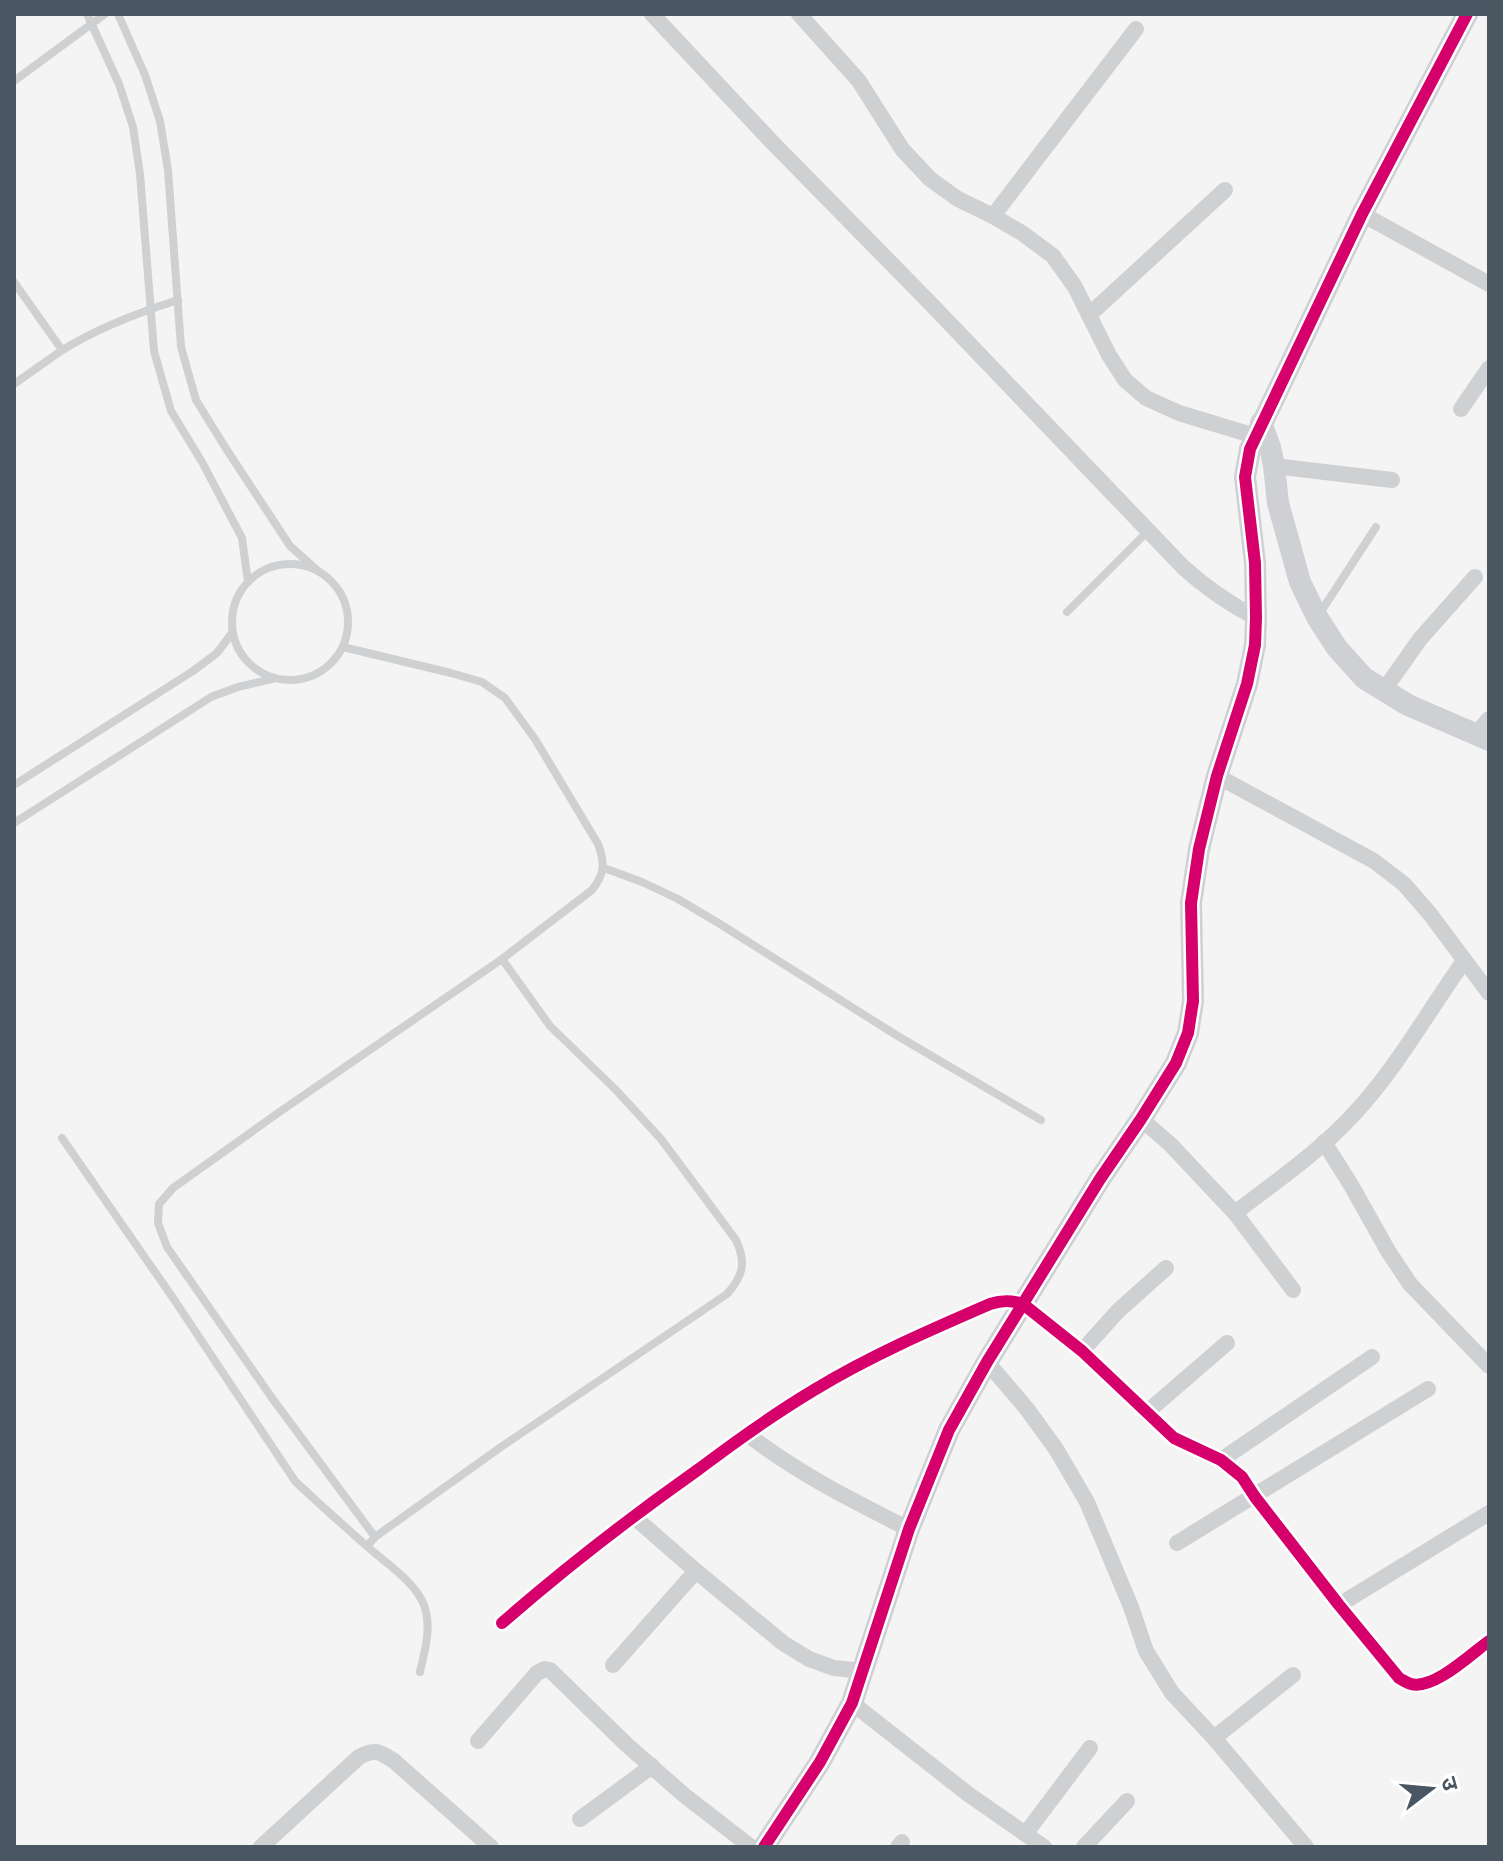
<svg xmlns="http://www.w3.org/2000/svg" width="1503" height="1861" viewBox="0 0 1503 1861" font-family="'Golos Text','Noto Sans Devanagari',sans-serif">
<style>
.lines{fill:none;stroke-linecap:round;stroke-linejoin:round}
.lane{stroke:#ced0d2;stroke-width:8}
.street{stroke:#ced0d2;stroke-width:16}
.secondary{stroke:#ced0d4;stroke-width:22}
.cycleway-casing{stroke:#fff;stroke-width:17}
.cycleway{stroke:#d6006c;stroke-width:12}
</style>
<rect width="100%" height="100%" fill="#f4f4f4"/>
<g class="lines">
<g class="lane">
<polyline points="87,14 119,84 133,127 140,174 154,351 171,411 202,462 242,538 248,582"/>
<polyline points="118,14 145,75 160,121 168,170 181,347 196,400 225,447 290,546 318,571"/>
<polyline points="14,81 105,14"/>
<polyline points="14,282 62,350"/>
<path d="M 14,384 C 30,373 45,362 61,351 C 97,328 137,313 178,300"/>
<circle cx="290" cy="622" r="58"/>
<polyline points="1067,612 1148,531"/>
<polyline points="1320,613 1376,527"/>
<path d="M 343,647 L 451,673 L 482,682 L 505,698 L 535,739 L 598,844 C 605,862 605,874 592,890 L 502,959 L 278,1113 L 173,1188 L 159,1204 L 158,1223 L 167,1247 L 272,1398 L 375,1537"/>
<polyline points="14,785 193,671 217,653 232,633"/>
<polyline points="14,823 211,697 238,687 272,679"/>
<polyline points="604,868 642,882 678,899 720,924 896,1035 1041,1120"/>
<path d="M 62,1138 L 173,1298 L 295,1481 C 319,1504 344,1526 369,1548 C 387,1564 415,1582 424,1605 C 432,1627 425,1650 420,1672"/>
<path d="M 367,1546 L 375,1537 L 501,1447 L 727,1294 C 744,1275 746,1262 736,1240 L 661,1139 L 616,1090 L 550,1026 L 502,959"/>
</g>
<g class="street">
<path d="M 652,14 L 770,140 L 931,304 L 1183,567 C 1207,589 1228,603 1256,618"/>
<polyline points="799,14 859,81 902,149 930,179 958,199 993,216 1022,233 1053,256 1075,287 1109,355 1125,380 1146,398 1179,413 1255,436"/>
<polyline points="1362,214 1489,284"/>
<polyline points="993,216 1136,29"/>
<polyline points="1089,315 1225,190"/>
<polyline points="1461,409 1489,368"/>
<polyline points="1274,466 1392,480"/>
<polyline points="1384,690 1420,639 1475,577"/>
<polyline points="1476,734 1489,719"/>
<polyline points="1217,776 1374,861 1404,884 1430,914 1489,993"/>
<polyline points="1141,1119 1170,1144 1235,1213 1293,1290"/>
<polyline points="1324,1142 1351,1185 1388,1251 1410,1284 1489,1366"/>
<path d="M 1235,1213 C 1275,1182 1319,1152 1353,1115 C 1396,1069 1427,1013 1464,961"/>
<polyline points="1082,1351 1118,1311 1166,1268"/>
<polyline points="987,1362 1027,1409 1056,1449 1087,1502 1131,1607 1146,1651 1172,1693 1214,1738 1306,1847"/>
<polyline points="1146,1413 1227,1343"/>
<path d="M 747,1434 C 797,1473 853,1501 909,1529"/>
<polyline points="1221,1460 1372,1357"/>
<polyline points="633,1516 696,1571 783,1643 809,1659 834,1668 863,1671"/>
<polyline points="1177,1543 1428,1389"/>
<polyline points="1339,1605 1489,1513"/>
<path d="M 502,1623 C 565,1568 631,1517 699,1469 C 736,1441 774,1414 814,1390 C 870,1356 930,1330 990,1304 C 1002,1300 1011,1300 1023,1304 L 1082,1351 L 1174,1438 L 1221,1460 L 1242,1477 L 1255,1497 L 1339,1605 L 1399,1678 C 1400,1679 1410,1684 1411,1684 C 1434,1690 1471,1654 1489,1641"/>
<polyline points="613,1665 696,1571"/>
<polyline points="852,1703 968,1794 1044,1847"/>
<polyline points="1214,1738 1293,1675"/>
<polyline points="478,1741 537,1673 545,1669 550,1670 627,1745 684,1795 751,1847"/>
<polyline points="580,1819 652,1766"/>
<polyline points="1026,1833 1090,1748"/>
<path d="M 261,1847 L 359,1757 C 375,1748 380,1752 394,1761 L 491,1847"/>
<polyline points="898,1847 902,1842"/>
<polyline points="1084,1847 1127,1801"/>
</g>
<g class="secondary">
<polyline points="1261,423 1270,447 1274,466 1278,503 1300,582 1317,617 1337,648 1364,678 1408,705 1489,740"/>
<polyline points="764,1847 820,1762 852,1703 909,1529 949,1430 987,1362 1100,1179 1141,1119 1176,1063 1188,1033 1193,1001 1191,903 1199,849 1217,776 1247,684 1255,645 1256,618 1255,563 1245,477 1250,449 1362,214 1467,14"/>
</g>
<g class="cycleway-casing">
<g id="cycleway">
<path d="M 502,1623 C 565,1568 631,1517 699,1469 C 736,1441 774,1414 814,1390 C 870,1356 930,1330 990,1304 C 1002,1300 1011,1300 1023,1304 L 1082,1351 L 1174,1438 L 1221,1460 L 1242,1477 L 1255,1497 L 1339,1605 L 1399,1678 C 1400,1679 1410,1684 1411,1684 C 1434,1690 1471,1654 1489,1641"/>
<polyline points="764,1847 820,1762 852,1703 909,1529 949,1430 987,1362 1100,1179 1141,1119 1176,1063 1188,1033 1193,1001 1191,903 1199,849 1217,776 1247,684 1255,645 1256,618 1255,563 1245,477 1250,449 1362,214 1467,14"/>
</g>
</g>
<use href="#cycleway" class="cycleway"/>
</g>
<rect width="1503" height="1861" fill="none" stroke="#4a5661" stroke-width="32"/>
<g transform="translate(1431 1789) rotate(74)" stroke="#ffffff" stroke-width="6" paint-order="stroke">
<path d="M0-6L14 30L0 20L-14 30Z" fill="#4a5661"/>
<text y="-12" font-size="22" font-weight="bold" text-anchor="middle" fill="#4a5661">उ</text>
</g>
</svg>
